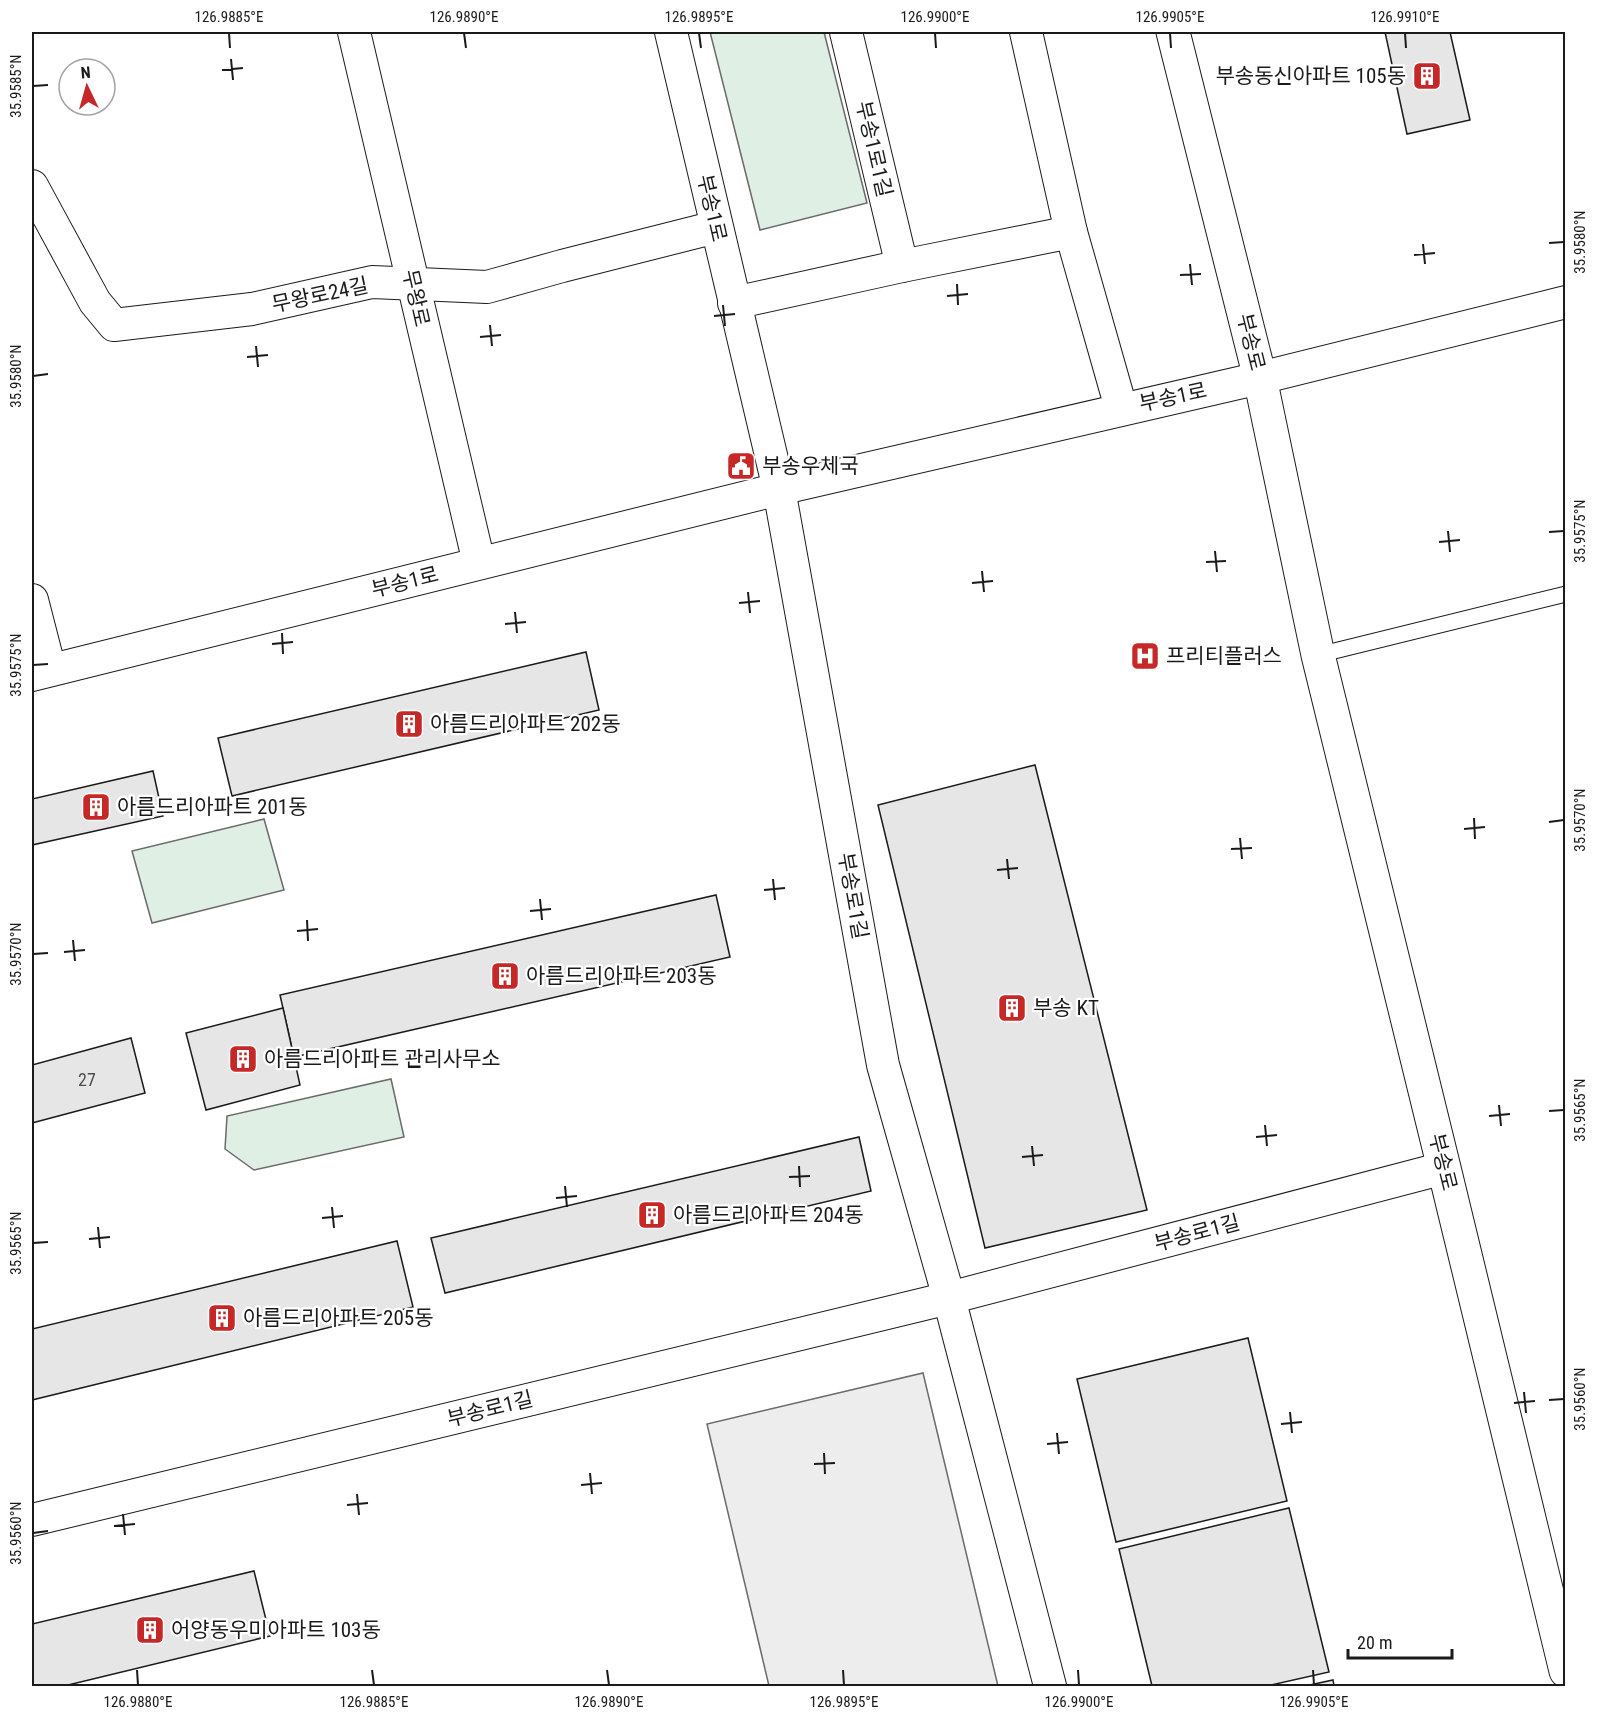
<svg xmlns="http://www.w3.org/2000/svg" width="1597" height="1718" viewBox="0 0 1597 1718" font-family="'Roboto Condensed','Noto Sans KR',sans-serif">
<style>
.green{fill:#e0efe3;stroke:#6a6a6a;stroke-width:1.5}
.parking{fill:#ededed;stroke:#6a6a6a;stroke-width:1.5}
.building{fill:#e6e6e6;stroke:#1a1a1a;stroke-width:1.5}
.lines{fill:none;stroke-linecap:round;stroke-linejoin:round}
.lane-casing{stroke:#1a1a1a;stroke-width:17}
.street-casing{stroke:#1a1a1a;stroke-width:34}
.secondary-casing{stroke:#1a1a1a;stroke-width:35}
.lane{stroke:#fff;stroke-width:15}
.street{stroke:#fff;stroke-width:32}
.secondary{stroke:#fff;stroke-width:33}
.ticks{fill:none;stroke:#1a1a1a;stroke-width:2}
.labels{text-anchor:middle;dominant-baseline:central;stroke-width:4.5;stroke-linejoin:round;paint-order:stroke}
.number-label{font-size:18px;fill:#4d4d4d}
.poi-label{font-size:21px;fill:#1a1a1a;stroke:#fff;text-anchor:start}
.street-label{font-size:21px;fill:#1a1a1a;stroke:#fff}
.neatline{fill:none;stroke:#1a1a1a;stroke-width:2}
.ticks-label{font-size:15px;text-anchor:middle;fill:#1a1a1a}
</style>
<rect width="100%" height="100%" fill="#fff"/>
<g class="green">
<polygon points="710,32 824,32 867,203 760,230"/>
<polygon points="264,819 284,890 152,923 132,851"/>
<polygon points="391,1079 404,1137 254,1170 225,1149 227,1116"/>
</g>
<polygon class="parking" points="923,1373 998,1686 769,1686 707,1424"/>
<g class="building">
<polygon points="1385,32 1450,32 1470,120 1407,134"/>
<polygon points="586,652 599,710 232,796 218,738"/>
<polygon points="1035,765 1147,1210 985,1248 878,805"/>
<polygon points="153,771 163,816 32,845 32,799"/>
<polygon points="716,895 730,957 294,1057 280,995"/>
<polygon points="283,1008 300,1085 206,1110 186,1033"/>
<polygon points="131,1038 145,1093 32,1123 32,1065"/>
<polygon points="859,1137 871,1191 445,1293 431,1238"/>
<polygon points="397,1241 413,1307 32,1400 32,1329"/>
<polygon points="1248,1338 1287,1501 1116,1542 1077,1379"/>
<polygon points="1289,1508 1329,1672 1267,1686 1152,1686 1119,1549"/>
<polygon points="254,1571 270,1636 64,1686 32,1686 32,1624"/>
<polygon points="1333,1680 1334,1686 1305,1686"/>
</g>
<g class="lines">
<g class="lane-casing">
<polyline id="lane" points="1318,655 1566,594"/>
</g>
<g class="street-casing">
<g id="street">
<polyline points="354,32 479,563"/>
<polyline points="671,32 779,489 883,1065 949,1298 1050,1686"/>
<polyline points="846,32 902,266"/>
<polyline points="1026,32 1071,232 1121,408"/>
<polyline points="32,186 95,302 114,325 252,309 372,282 487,287 562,266 716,227"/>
<polyline points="734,303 902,266 1071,232"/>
<polyline points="32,600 50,670"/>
<polyline points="32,675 779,489 1260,378 1566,302"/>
<polyline points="32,1520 949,1298 1444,1168"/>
</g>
</g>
<g class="secondary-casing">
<polyline id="secondary" points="1173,32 1260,378 1318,655 1444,1168 1566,1671"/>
</g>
<use href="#lane" class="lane"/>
<use href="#street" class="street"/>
<use href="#secondary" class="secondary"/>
</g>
<path class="ticks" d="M 229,33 L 230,48M 464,33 L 466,48M 699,33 L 701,48M 935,33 L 936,48M 1170,33 L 1171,48M 1405,33 L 1406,48M 231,59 L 233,80M 222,70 L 243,68M 33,86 L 48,85M 1549,243 L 1564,242M 1423,244 L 1425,264M 1414,255 L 1435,253M 1190,264 L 1192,285M 1180,275 L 1201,274M 957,284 L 958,305M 947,296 L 968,294M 723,305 L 725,326M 714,316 L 735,314M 490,325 L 492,346M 480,337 L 501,335M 256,346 L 258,367M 247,357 L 268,355M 33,376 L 48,374M 1448,531 L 1450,552M 1549,532 L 1564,531M 1439,542 L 1460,540M 1215,551 L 1217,572M 1206,562 L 1226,561M 982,571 L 984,592M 972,583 L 993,581M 748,592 L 750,613M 739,603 L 760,601M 515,612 L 517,633M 505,624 L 526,622M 282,633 L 283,654M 272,644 L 293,642M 33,665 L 48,664M 1474,818 L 1475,839M 1549,822 L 1564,820M 1464,829 L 1485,827M 1240,838 L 1242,859M 1231,849 L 1252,848M 1007,859 L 1009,879M 997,870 L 1018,868M 773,879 L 775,900M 764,890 L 785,888M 540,899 L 542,920M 530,911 L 551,909M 307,920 L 308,941M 297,931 L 318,929M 73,940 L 75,961M 64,952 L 85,950M 33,954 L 48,953M 1499,1105 L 1501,1126M 1549,1111 L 1564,1110M 1489,1116 L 1510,1114M 1265,1125 L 1267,1146M 1256,1137 L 1277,1135M 1032,1146 L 1034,1166M 1022,1157 L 1043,1155M 799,1166 L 800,1187M 789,1177 L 810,1176M 565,1186 L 567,1207M 556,1198 L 577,1196M 332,1207 L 334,1228M 322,1218 L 343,1216M 98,1227 L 100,1248M 89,1239 L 110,1237M 33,1243 L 48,1242M 1524,1392 L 1526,1413M 1549,1400 L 1564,1399M 1514,1403 L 1535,1401M 1290,1412 L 1292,1433M 1281,1424 L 1302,1422M 1057,1433 L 1059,1454M 1047,1444 L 1068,1442M 824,1453 L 825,1474M 814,1464 L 835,1463M 590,1473 L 592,1494M 581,1485 L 602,1483M 357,1494 L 359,1515M 347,1505 L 368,1503M 123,1514 L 125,1535M 114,1526 L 135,1524M 33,1533 L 48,1531M 137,1670 L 138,1685M 372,1670 L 374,1685M 607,1670 L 609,1685M 843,1670 L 844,1685M 1078,1670 L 1079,1685M 1313,1670 L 1314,1685"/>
<defs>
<g id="building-square" transform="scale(1.5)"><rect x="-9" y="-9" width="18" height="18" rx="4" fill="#c62828" stroke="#fff"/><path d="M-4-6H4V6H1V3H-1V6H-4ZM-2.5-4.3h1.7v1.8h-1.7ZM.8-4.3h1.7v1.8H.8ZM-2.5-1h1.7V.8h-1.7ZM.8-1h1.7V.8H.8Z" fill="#fff"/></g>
<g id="civic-square" transform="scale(1.5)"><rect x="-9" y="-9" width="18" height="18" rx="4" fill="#c62828" stroke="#fff"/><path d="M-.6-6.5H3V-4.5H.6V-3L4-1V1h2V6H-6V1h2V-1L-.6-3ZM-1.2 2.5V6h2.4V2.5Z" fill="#fff"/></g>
<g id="hospital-square" transform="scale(1.5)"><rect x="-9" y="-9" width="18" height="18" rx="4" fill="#c62828" stroke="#fff"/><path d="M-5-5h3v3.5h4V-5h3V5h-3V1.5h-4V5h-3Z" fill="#fff"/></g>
</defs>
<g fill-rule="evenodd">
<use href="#building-square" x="1427" y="76"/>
<use href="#civic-square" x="741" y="466"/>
<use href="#hospital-square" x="1145" y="656"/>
<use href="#building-square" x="409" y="724"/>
<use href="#building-square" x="96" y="807"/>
<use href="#building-square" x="505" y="976"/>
<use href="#building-square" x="1012" y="1008"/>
<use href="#building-square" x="243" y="1059"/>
<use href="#building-square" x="652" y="1215"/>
<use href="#building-square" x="222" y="1318"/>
<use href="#building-square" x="150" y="1630"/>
</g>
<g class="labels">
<g class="number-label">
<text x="87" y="1079">27</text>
</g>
<g class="poi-label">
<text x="1406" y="76" text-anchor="end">부송동신아파트 105동</text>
<text x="762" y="466">부송우체국</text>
<text x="1166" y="656">프리티플러스</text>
<text x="430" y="724">아름드리아파트 202동</text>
<text x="117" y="807">아름드리아파트 201동</text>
<text x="526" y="976">아름드리아파트 203동</text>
<text x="1033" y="1008">부송 KT</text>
<text x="264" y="1059">아름드리아파트 관리사무소</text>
<text x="673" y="1215">아름드리아파트 204동</text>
<text x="243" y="1318">아름드리아파트 205동</text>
<text x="171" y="1630">어양동우미아파트 103동</text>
</g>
<g class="street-label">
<text transform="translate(874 149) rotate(77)">부송1로1길</text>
<text transform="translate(712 208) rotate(77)">부송1로</text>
<text transform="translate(320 295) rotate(-12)">무왕로24길</text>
<text transform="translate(416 298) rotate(77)">무왕로</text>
<text transform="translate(1251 342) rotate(76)">부송로</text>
<text transform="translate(1173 397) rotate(-12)">부송1로</text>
<text transform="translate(405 582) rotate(-14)">부송1로</text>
<text transform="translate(853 896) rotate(80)">부송로1길</text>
<text transform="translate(1443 1162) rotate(76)">부송로</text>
<text transform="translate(1197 1233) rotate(-15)">부송로1길</text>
<text transform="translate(490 1409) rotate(-14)">부송로1길</text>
</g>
</g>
<rect width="1597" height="1718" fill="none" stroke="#ffffff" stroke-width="66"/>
<g transform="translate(87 87) rotate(355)"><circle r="28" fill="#ffffff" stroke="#a3a3a3" stroke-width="1.5"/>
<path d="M0-4.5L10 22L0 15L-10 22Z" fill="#c62828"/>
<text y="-9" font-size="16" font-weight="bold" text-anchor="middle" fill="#1a1a1a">N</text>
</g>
<path d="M1348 1649v9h104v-9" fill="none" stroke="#1a1a1a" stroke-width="3"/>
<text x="1357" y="1649" font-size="18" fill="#1a1a1a" stroke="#ffffff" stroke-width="4.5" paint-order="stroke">20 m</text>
<rect x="33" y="33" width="1531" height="1652" class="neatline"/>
<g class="ticks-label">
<text x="229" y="22">126.9885°E</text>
<text x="464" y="22">126.9890°E</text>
<text x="699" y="22">126.9895°E</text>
<text x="935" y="22">126.9900°E</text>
<text x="1170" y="22">126.9905°E</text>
<text x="1405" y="22">126.9910°E</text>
<text transform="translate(16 86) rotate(-90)" y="5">35.9585°N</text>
<text transform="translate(1580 242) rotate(-90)" y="5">35.9580°N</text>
<text transform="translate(16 376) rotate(-90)" y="5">35.9580°N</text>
<text transform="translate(1580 531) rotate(-90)" y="5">35.9575°N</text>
<text transform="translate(16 665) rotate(-90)" y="5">35.9575°N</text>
<text transform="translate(1580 820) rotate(-90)" y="5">35.9570°N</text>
<text transform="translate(16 954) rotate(-90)" y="5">35.9570°N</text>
<text transform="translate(1580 1110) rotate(-90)" y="5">35.9565°N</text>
<text transform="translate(16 1243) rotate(-90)" y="5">35.9565°N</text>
<text transform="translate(1580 1399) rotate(-90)" y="5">35.9560°N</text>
<text transform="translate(16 1533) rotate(-90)" y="5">35.9560°N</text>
<text x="138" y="1707">126.9880°E</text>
<text x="374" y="1707">126.9885°E</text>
<text x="609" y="1707">126.9890°E</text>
<text x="844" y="1707">126.9895°E</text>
<text x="1079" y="1707">126.9900°E</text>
<text x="1314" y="1707">126.9905°E</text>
</g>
</svg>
